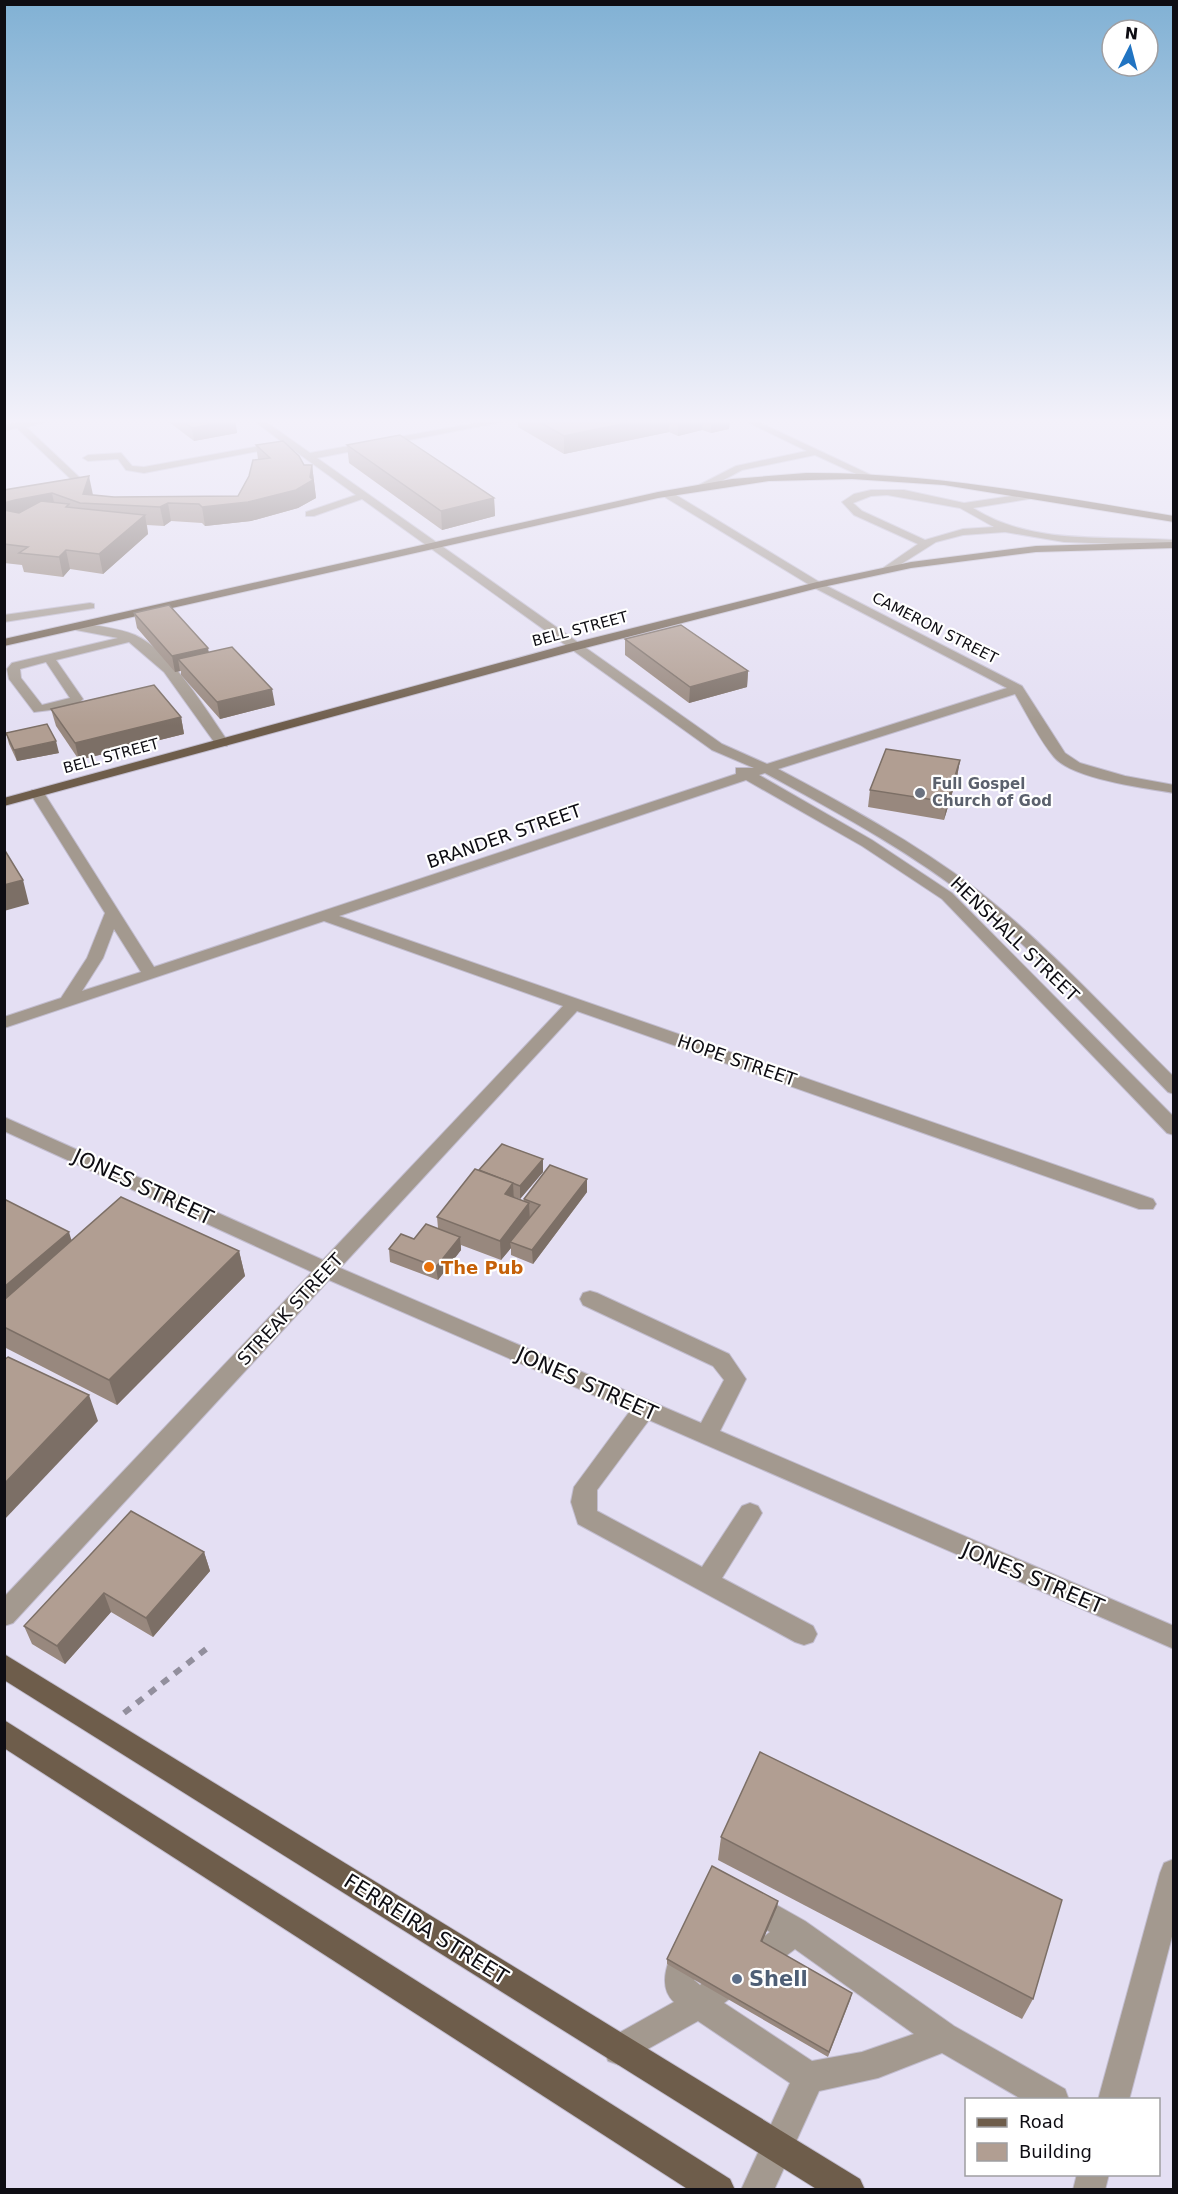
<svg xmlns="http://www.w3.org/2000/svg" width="1178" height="2194" viewBox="0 0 1178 2194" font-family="'DejaVu Sans',sans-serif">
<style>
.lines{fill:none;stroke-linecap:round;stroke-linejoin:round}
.minor-casing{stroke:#c2bdcf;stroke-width:2}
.major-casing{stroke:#c2bdcf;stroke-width:2}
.path{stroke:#928f9d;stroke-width:6;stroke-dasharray:8 8;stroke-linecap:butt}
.minor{fill:#a3998f;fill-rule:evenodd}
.major{fill:#6e5d4b;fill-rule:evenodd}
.wall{fill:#98887e}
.shaded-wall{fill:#7c6f66}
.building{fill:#b19e92;stroke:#7c6f66;stroke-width:1.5}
.worship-dot{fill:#6b7280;stroke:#fff;stroke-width:2}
.food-dot{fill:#e8710a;stroke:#fff;stroke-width:2}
.service-dot{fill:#5c6f8a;stroke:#fff;stroke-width:2}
.labels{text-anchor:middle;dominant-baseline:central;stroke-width:4.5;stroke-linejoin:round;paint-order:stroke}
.far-street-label{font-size:15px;fill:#0e0d13;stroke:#fff}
.far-worship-label{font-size:15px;font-weight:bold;fill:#5b616d;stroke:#fff;text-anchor:start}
.street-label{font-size:18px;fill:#0e0d13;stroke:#fff}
.food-label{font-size:18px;font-weight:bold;fill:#c56008;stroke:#fff;text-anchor:start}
.near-street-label{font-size:21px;fill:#0e0d13;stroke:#fff}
.near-service-label{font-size:21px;font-weight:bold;fill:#4e5e75;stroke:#fff;text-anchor:start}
</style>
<rect width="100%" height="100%" fill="#e4dff3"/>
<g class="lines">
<g class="minor-casing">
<g id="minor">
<polygon points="37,419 56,419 26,427 79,477 79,481 73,481 17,428 4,431 4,425"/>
<path d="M 252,419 L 262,419 L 310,453 L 498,419 L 517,419 L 317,458 L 722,744 L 767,764 L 1007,688 L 813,587 L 663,496 L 663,492 L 671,492 L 821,583 L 1022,686 L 1065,753 L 1080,763 L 1125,776 L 1174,785 L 1174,793 C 1145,788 1072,779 1054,757 C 1039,739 1027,714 1015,694 L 778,769 C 846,805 914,842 976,889 C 1048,945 1109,1013 1174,1077 L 1174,1094 L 1168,1092 C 1102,1025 1040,954 966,896 C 904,848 834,811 765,773 L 759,775 L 872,840 L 952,893 L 1174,1117 L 1174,1135 L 1167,1133 L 942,899 L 862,846 L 746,780 L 339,916 L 1153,1199 L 1156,1204 L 1153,1209 L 1139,1209 L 577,1011 L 340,1268 L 701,1423 L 724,1380 L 713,1366 L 583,1305 L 580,1299 L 583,1293 L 590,1291 L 597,1293 L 729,1354 L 746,1379 L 720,1431 L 1174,1626 L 1174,1649 L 649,1420 L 597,1490 L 597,1511 L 702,1567 L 742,1506 L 750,1503 L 758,1506 L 762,1513 L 758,1520 L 722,1578 L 813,1626 L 817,1634 L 813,1642 L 804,1645 L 795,1642 L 578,1524 L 571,1502 L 574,1487 L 630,1411 L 329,1280 L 13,1623 L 4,1626 L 4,1597 L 312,1272 L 4,1131 L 4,1117 L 323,1260 L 563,1006 L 324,921 L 4,1028 L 4,1017 L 61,998 L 87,958 L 105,913 L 30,793 L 32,790 L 42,790 L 44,793 L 154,967 L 736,774 L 736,768 L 754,768 L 712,750 L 362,499 L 314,516 L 306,516 L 306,512 L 356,495 L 284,443 L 280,447 L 144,473 L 126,470 L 118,459 L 88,461 L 83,458 L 88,455 L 121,453 L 132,466 L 144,467 L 282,442 ZM 114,929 L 141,972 L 82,991 L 103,958 Z"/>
<polygon points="741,419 752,419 873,476 865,478 815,455 742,470 705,490 697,490 697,486 736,466 807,451"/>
<path d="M 871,490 L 904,490 L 964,503 L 1031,493 L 1036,496 L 1035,498 L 973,508 C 1033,546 1106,535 1174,540 L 1174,546 L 1064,542 L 1005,532 L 963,535 L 936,542 L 887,573 L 883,572 L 883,568 L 918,544 L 854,515 L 842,502 L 854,494 ZM 887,495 L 960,508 L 994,527 L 963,529 L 925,540 L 862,511 L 853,503 L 871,496 Z"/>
<polygon points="90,603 94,604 94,608 4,622 4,615"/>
<path d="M 80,623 C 98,626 118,628 135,635 C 172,652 206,710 229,743 L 227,746 L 217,746 L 164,672 L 129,642 L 56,660 L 83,699 L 75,707 L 34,712 L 9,679 L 7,669 L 12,663 L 118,638 L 76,630 L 74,627 ZM 46,662 L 70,698 L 42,705 L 21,678 L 20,669 Z"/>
<polygon points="1174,1859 1174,1929 1129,2100 1098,2100 1160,1873 1164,1863"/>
<path d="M 757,1894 L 805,1921 L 954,2026 L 1065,2089 L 1069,2100 L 1023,2100 L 942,2053 L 878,2078 L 819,2091 L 774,2190 L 741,2190 L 790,2083 L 698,2021 L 619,2065 L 608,2061 L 604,2050 L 608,2039 L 674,2002 C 656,1985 669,1959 678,1939 L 688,1934 L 698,1939 L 703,1949 L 694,1980 L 700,1985 L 770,1932 L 754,1923 L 741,1919 L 737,1909 L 741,1899 ZM 795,1949 L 914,2034 L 862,2052 L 812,2061 L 724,2003 Z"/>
<polygon points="1077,2174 1109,2174 1105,2190 1073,2190"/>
</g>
</g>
<g class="major-casing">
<g id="major">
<path d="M 806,473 C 930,472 1051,496 1174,516 L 1174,522 L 944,485 L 852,479 L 769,481 L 658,498 L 4,646 L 4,639 L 658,492 L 732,479 Z"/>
<polygon points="1174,542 1174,548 1036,552 911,568 818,588 577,650 4,806 4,798 569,644 817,582 911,562 1036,546"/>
<polygon points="4,1654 860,2179 865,2190 818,2190 4,1680"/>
<polygon points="4,1720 730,2179 735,2190 689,2190 4,1748"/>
</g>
</g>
<polyline class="path" points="124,1713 210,1646"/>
<use href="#minor" class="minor"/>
<use href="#major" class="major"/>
</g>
<g class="wall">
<polygon points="165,419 234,419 235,420 237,433 194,441"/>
<polygon points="518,419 730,419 729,429 711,433 702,430 678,436 669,432 564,454 518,427"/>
<polygon points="256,445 304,465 312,465 316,498 298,508 251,521 205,526 202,523 171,521 164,526 147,525 148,534 103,574 70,569 63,577 24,572 22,565 4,563 4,490 93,495 114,497 238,496 258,459"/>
<polygon points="347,445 494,498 495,516 442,530 349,463"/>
<polygon points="134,613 209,652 275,705 220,719 181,675 181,671 175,672 137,628"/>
<polygon points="625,639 748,671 747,687 689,703 625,655"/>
<polygon points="51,709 181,717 184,734 79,760 56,726"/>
<polygon points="6,733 59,753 17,761 9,744"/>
<polygon points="960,760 957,777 944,820 868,807 870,790"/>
<polygon points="479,1171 543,1172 520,1199 514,1197 514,1198 524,1201 524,1199 587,1192 533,1264 511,1255 511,1248 501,1260 461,1245 461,1250 438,1280 390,1262 389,1249 438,1228 437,1217"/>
<polygon points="4,1199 72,1240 239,1251 245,1276 117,1405 4,1347"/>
<polygon points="204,1552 210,1571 153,1637 111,1612 65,1664 32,1644 24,1626"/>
<polygon points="721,1837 1033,1999 1022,2019 718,1860"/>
<polygon points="778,1901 777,1907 762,1942 851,1998 828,2057 667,1964 667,1959"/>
</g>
<g class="shaded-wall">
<rect x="4" y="419" width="5" height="3"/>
<polygon points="646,419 669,419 669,432 564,454 564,436"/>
<polygon points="678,419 703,419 702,430 678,436"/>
<polygon points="711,419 730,419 729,429 711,433"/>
<polygon points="235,420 237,433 194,441 192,428"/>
<polygon points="312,465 316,498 298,508 251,521 205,526 202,507 310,477"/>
<polygon points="89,476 93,495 83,494"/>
<polygon points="52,493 56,512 4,524 4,503 15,500"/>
<polygon points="494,498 495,516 442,530 441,511"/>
<polygon points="168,503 171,521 164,526 160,507"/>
<polygon points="145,515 148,534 103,574 99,554"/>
<polygon points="66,550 70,569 63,577 59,557"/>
<polygon points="208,648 211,664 178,659 180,671 175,672 172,656"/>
<polygon points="748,671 747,687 689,703 690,687"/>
<polygon points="272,689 275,705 220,719 217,702"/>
<polygon points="181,717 184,734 79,760 75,743"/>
<polygon points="56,741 59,753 17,761 14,750"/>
<polygon points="960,760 957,777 944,820 947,802"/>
<polygon points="23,880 29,904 4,911 4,885"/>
<polygon points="543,1159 543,1172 520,1199 520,1186"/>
<polygon points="587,1179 587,1192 533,1264 532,1250"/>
<polygon points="513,1183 514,1202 505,1194"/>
<polygon points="529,1203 530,1223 510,1242 511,1248 501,1260 500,1241"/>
<polygon points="69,1232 75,1252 4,1303 4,1287"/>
<polygon points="460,1237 461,1250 438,1280 436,1267"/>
<polygon points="239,1251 245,1276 117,1405 109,1380"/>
<polygon points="89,1395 98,1421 4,1520 4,1484"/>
<polygon points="204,1552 210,1571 153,1637 146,1618"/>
<polygon points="104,1593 111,1612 65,1664 57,1646"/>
<polygon points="778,1901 777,1907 760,1947 761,1941"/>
</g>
<g class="building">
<polygon points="180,419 234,419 235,420 192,428"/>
<polygon points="534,419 646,419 564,436"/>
<polygon points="400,435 494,498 441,511 347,445"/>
<polygon points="283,441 299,456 304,465 312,465 310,477 313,480 296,490 248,502 202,507 199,504 168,503 160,507 80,503 52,493 15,500 4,503 4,490 89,476 83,494 114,497 238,496 249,476 253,460 270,458 256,445"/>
<polygon points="41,501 69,504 66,507 145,515 99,554 66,550 59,557 19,553 28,547 4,544 4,510 19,513"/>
<polygon points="169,605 208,648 172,656 134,613"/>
<polygon points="681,625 748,671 690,687 625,639"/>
<polygon points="232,647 272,689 217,702 178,659"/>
<polygon points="154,685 181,717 75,743 51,709"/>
<polygon points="47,724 56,741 14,750 6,733"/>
<polygon points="886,749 960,760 947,802 870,790"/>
<polygon points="4,849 23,880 4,885"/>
<polygon points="502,1144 543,1159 520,1186 479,1170"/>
<polygon points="550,1165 587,1179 532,1250 510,1242 540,1205 524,1199"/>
<polygon points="475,1169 513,1183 505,1194 529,1203 500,1241 437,1217"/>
<polygon points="121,1197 239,1251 109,1380 4,1327 4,1300"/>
<polygon points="4,1199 69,1232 4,1287"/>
<polygon points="426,1224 460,1237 436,1267 389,1249 401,1234 414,1239"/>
<polygon points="8,1357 89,1395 4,1484 4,1360"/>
<polygon points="131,1511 204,1552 146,1618 104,1593 57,1646 24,1626"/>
<polygon points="760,1752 1062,1900 1033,1999 721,1837"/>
<polygon points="712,1866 778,1901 761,1941 852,1993 829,2052 667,1959"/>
</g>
<linearGradient id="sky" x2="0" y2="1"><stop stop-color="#81b1d4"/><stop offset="0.58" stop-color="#f3f1fa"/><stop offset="1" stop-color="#f3f1fa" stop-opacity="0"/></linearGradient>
<rect width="1178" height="726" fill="url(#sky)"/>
<circle class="worship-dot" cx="920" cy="793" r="6"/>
<circle class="food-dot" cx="429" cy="1267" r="6"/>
<circle class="service-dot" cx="737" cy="1979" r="6"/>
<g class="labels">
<g class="far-street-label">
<text transform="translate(935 628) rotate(27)">CAMERON STREET</text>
<text transform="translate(580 629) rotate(-15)">BELL STREET</text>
<text transform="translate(111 756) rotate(-15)">BELL STREET</text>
</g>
<g class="far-worship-label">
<text x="932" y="784">Full Gospel<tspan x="932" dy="17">Church of God</tspan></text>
</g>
<g class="street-label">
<text transform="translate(504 836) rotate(-19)">BRANDER STREET</text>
<text transform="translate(1015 939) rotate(44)">HENSHALL STREET</text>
<text transform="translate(737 1060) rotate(19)">HOPE STREET</text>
<text transform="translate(290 1309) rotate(-47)">STREAK STREET</text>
</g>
<g class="food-label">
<text x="441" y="1267">The Pub</text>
</g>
<g class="near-street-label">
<text transform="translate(143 1187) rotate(25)">JONES STREET</text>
<text transform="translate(587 1384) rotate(24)">JONES STREET</text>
<text transform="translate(1033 1578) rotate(23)">JONES STREET</text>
<text transform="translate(426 1929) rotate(32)">FERREIRA STREET</text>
</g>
<g class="near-service-label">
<text x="749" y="1979">Shell</text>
</g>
</g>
<rect width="1178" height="2194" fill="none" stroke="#0e0d13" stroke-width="12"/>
<rect x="965" y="2098" width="195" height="78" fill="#ffffff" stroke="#9f9ea1" stroke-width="1.5"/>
<rect x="977" y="2118" width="30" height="9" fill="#6e5d4b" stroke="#9f9ea1" stroke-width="1.5"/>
<text x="1019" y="2128" font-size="18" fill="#0e0d13">Road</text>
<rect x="977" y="2143" width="30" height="18" fill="#b19e92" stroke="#9f9ea1" stroke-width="1.5"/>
<text x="1019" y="2158" font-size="18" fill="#0e0d13">Building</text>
<g transform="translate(1130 48) rotate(6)"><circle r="28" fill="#ffffff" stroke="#9f9ea1" stroke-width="1.5"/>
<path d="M0-4.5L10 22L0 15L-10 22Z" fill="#2174c2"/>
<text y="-9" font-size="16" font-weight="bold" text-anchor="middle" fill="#0e0d13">N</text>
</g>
</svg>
